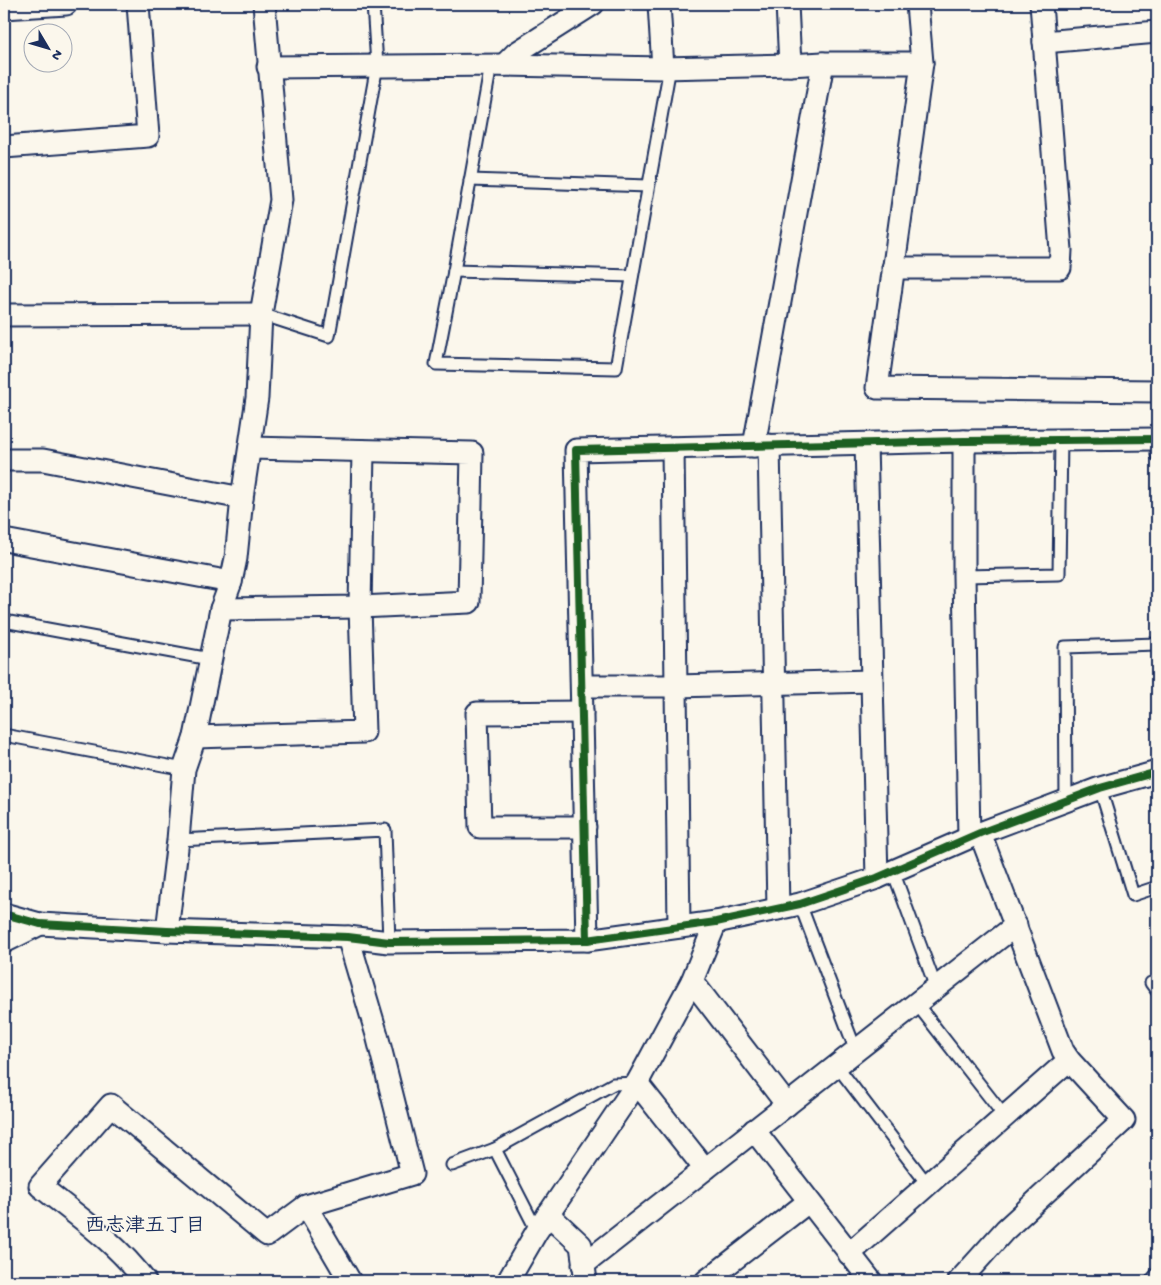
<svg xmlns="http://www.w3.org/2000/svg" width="1161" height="1285" viewBox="0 0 1161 1285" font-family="'Gochi Hand','Klee One',sans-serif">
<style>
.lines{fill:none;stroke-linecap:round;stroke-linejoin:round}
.lane-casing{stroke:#1b2f5e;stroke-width:15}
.street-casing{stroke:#1b2f5e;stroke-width:25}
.lane{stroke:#fbf7ec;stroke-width:11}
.street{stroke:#fbf7ec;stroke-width:21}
.cycleway-casing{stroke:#fbf7ec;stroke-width:11}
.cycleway{stroke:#1b5e20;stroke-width:8}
.labels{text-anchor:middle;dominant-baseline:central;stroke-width:4;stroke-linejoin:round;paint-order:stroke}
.neighbourhood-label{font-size:20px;font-weight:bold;fill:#1b2f5e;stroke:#fbf7ec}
</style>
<rect width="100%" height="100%" fill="#fbf7ec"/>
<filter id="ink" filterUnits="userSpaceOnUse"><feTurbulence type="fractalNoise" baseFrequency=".02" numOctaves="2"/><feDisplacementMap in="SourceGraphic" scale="10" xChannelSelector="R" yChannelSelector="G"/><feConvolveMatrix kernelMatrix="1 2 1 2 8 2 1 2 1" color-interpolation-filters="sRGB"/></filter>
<g filter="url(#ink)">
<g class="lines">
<g class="lane-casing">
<g id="lane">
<polyline points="491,65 454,271 436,364 616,368 670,67"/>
<polyline points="470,180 648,186"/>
<polyline points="454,271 632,276"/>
<polyline points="261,314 329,336 377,65 373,4"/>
<polyline points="1157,439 1157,455"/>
<polyline points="964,576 1059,574 1061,440"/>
<polyline points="4,621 210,659"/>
<polyline points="4,735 184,769"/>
<polyline points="1100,788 1133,895 1157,887"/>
<polyline points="1066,802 1065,647 1157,644"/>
<polyline points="178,840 385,830 389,942"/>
<polyline points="893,871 936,988"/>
<polyline points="800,904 856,1051"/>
<polyline points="1151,983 1157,991"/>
<polyline points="916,1003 1005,1117"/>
<polyline points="837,1066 928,1185"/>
<polyline points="495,1149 537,1231"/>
<polyline points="452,1165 495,1149 613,1084 637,1083"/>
<polyline points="1151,1281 1157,1274"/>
</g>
</g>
<g class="street-casing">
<g id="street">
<polyline points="659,4 663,68"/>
<polyline points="787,4 790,65"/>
<polyline points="917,4 922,63 877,388 1157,391"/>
<polyline points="4,8 66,4"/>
<polyline points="1044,42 1157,32"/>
<polyline points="504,65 516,53 593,4"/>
<polyline points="268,67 504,65 663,68 790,65 823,63 922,63"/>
<polyline points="4,147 148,136 138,4"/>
<polyline points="893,268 1060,268 1061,250 1041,4"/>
<polyline points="4,315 261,314"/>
<polyline points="964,441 964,576 969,837"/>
<polyline points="866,444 877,878"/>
<polyline points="769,445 778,909"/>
<polyline points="754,446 823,63"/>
<polyline points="673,448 679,926"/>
<polyline points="4,460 43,460 242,498"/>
<polyline points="4,540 231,582"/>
<polyline points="221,609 360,607 469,602 472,453 250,448"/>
<polyline points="582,686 677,686 871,681"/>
<polyline points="582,712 477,713 480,827 585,827"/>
<polyline points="195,737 364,732 360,607 363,451"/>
<polyline points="4,914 40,924 167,931 348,937 389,942 587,940 716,922 800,904 877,878 980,833 1100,788 1157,772"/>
<polyline points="167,931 178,840 184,769 195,737 221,609 231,582 236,558 242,498 257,398 261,314 281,200 264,4"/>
<polyline points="587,940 576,450 964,441 1157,439"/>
<polyline points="4,942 40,924"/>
<polyline points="692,981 787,1105"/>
<polyline points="637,1083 705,1169"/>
<polyline points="754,1130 871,1281"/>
<polyline points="306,1206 350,1281"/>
<polyline points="548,1214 581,1245 586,1281"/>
<polyline points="849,1254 1069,1060"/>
<polyline points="583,1265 1016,925"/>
<path d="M 145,1281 C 117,1243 76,1215 40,1186 L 111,1105 L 267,1235 L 306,1206 L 412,1174 L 377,1035 L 348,937"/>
<polyline points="508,1281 537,1231 637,1083 692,981 716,922"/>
<polyline points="706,1281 808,1202"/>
<polyline points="959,1281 1005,1230 1124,1120 1069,1060 1063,1051 980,833"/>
</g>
</g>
<use href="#lane" class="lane"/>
<use href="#street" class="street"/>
<g class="cycleway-casing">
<g id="cycleway">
<polyline points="4,914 40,924 167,931 348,937 389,942 587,940 716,922 800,904 877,878 980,833 1100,788 1157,772"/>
<polyline points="587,940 576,450 964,441 1157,439"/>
</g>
</g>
<use href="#cycleway" class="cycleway"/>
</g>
</g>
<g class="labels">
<g class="neighbourhood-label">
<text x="145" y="1227">西志津五丁目</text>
</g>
</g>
<rect width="1161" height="1285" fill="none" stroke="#fbf7ec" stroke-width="20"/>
<rect x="10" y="10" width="1141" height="1265" fill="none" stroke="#1b2f5e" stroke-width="2" filter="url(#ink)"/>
<g transform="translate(48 48) rotate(128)"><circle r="24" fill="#fbf7ec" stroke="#a1a7b3"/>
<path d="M0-4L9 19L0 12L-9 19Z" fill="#1b2f5e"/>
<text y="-8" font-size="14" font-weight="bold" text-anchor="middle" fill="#1b2f5e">N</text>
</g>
</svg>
